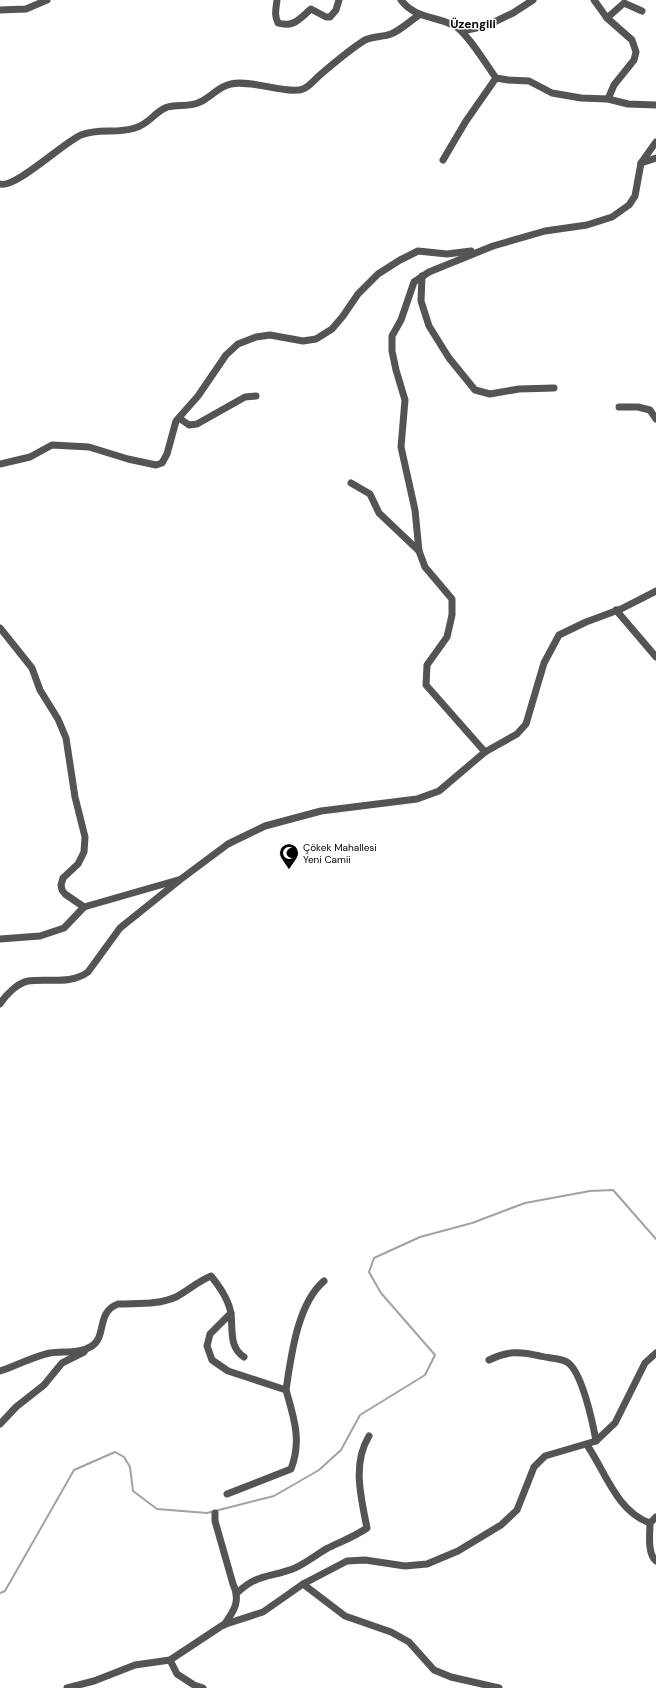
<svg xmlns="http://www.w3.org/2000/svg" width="656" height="1688" viewBox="0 0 656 1688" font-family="'DM Sans',sans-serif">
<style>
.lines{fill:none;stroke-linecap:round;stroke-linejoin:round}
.stream{stroke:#a2a2a2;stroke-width:2}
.minor{stroke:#545454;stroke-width:7}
.labels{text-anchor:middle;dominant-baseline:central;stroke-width:3;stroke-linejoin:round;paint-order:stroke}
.poi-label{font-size:10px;fill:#000;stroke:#fff;text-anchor:start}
.quarter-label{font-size:12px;font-weight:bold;fill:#000;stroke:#fff}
</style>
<rect width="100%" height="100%" fill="#fff"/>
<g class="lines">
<polyline class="stream" points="0,1593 5,1591 74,1470 115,1452 124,1457 130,1467 133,1491 157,1509 207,1513 274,1496 319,1470 341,1450 360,1415 425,1375 435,1355 381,1293 369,1272 374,1258 420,1237 472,1223 525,1203 590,1191 613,1190 656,1239"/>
<g class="minor">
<path d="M 277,0 C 276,9 274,15 278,23 C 294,28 300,18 311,9 L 326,17 L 330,17 L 336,10 L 339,0"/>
<path d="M 401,0 C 414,18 435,16 453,25 C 466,30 487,66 496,78 L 508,80 L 529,81 L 552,93 L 581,98 L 608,99 L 628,104 L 656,105"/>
<polyline points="594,0 607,18 632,40 636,52 634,60 614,85 608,99"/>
<polyline points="0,10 26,9 47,0"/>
<polyline points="607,18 624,3 642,11"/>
<polyline points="462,31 486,26 513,13 533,0"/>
<polyline points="443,160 466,121 496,78"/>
<polyline points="641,163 656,158"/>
<path d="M 0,184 C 15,189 64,142 81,135 C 98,128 118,134 135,128 C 149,124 154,113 165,108 C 175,103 190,108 200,102 C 211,97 219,86 231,84 C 250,79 289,95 303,89 C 309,87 315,79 320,75 C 334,63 349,50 365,40 C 373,36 383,37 391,34 C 401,30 410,21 419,15"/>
<polyline points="422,276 421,301 429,326 449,358 475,390 490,394 519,389 554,388"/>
<polyline points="619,407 638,407 650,410 656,419"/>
<polyline points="179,418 189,425 197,424 245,397 256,396"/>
<polyline points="0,464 30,457 52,445 89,447 128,459 156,465 162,463 167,454 176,421 198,396 226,355 238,344 256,337 270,335 303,341 316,339 332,329 343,316 358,294 378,274 400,260 418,251 447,254 471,251"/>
<polyline points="351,483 370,494 379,513 419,551"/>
<polyline points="616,610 656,657"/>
<polyline points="0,628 32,668 40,690 58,719 66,738 75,797 85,837 84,852 78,864 63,878 61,885 62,890 65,894 84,907"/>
<polyline points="485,752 426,685 427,665 447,637 452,615 452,599 425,567 419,551 415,510 401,447 405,400 396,370 392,351 392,336 401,320 414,282 429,272 493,246 545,231 587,225 612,217 629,205 635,196 641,163 656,142"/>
<polyline points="0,939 40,936 64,928 84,907 178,880"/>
<path d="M 0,1004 C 5,996 17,983 28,981 C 48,978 70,985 88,972 L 120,928 L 181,879 L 228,844 L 265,826 L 321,811 L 417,799 L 439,791 L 485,752 L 517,734 L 526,724 L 544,663 L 559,635 L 586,622 L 621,609 L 656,591"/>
<path d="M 489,1360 C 508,1351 519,1351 540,1356 C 547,1358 560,1358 567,1362 C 582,1371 593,1424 596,1441"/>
<path d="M 0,1371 C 15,1366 35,1356 50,1353 C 63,1351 80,1354 92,1346 C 107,1336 96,1312 118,1304 C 138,1303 158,1305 176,1297 C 188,1291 198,1281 211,1276 C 220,1287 229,1300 231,1314 C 233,1331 229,1347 244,1357"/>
<path d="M 286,1390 C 291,1357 297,1304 324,1281"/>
<polyline points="0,1424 16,1407 44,1385 62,1363 84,1352"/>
<path d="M 587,1445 C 605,1471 617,1512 650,1523 L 656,1517"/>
<path d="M 227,1494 L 291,1469 C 302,1441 294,1418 286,1390 L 228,1371 L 212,1360 L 207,1346 L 210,1334 L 231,1313"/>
<path d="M 215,1513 L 215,1521 L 233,1584 C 241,1601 234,1611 224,1625"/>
<path d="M 650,1523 C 650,1534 647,1553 656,1561"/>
<polyline points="303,1584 345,1616 391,1632 409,1642 434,1670 451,1677 499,1688"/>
<path d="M 237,1593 C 258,1573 270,1578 295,1568 C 306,1563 316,1555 326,1549 C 340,1542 354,1537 367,1528 C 361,1497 352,1464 369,1436"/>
<polyline points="170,1660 177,1674 194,1685 203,1688"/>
<polyline points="67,1688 94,1681 135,1665 170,1660 223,1625 263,1612 303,1584 347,1561 365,1560 405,1566 427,1564 458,1551 501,1525 517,1510 534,1467 545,1456 596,1441 615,1423 645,1363 656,1353"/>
</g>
</g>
<defs>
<g id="mosque-pin" transform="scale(1)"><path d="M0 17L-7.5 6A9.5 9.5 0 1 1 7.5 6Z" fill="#000" stroke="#fff"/><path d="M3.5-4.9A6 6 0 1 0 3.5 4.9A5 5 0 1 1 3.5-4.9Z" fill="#fff"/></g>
</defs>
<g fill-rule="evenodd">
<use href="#mosque-pin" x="289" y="853"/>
</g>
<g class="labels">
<g class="poi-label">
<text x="303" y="847">Çökek Mahallesi<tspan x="303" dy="12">Yeni Camii</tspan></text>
</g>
<g class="quarter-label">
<text x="473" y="24">Üzengili</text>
</g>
</g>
</svg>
